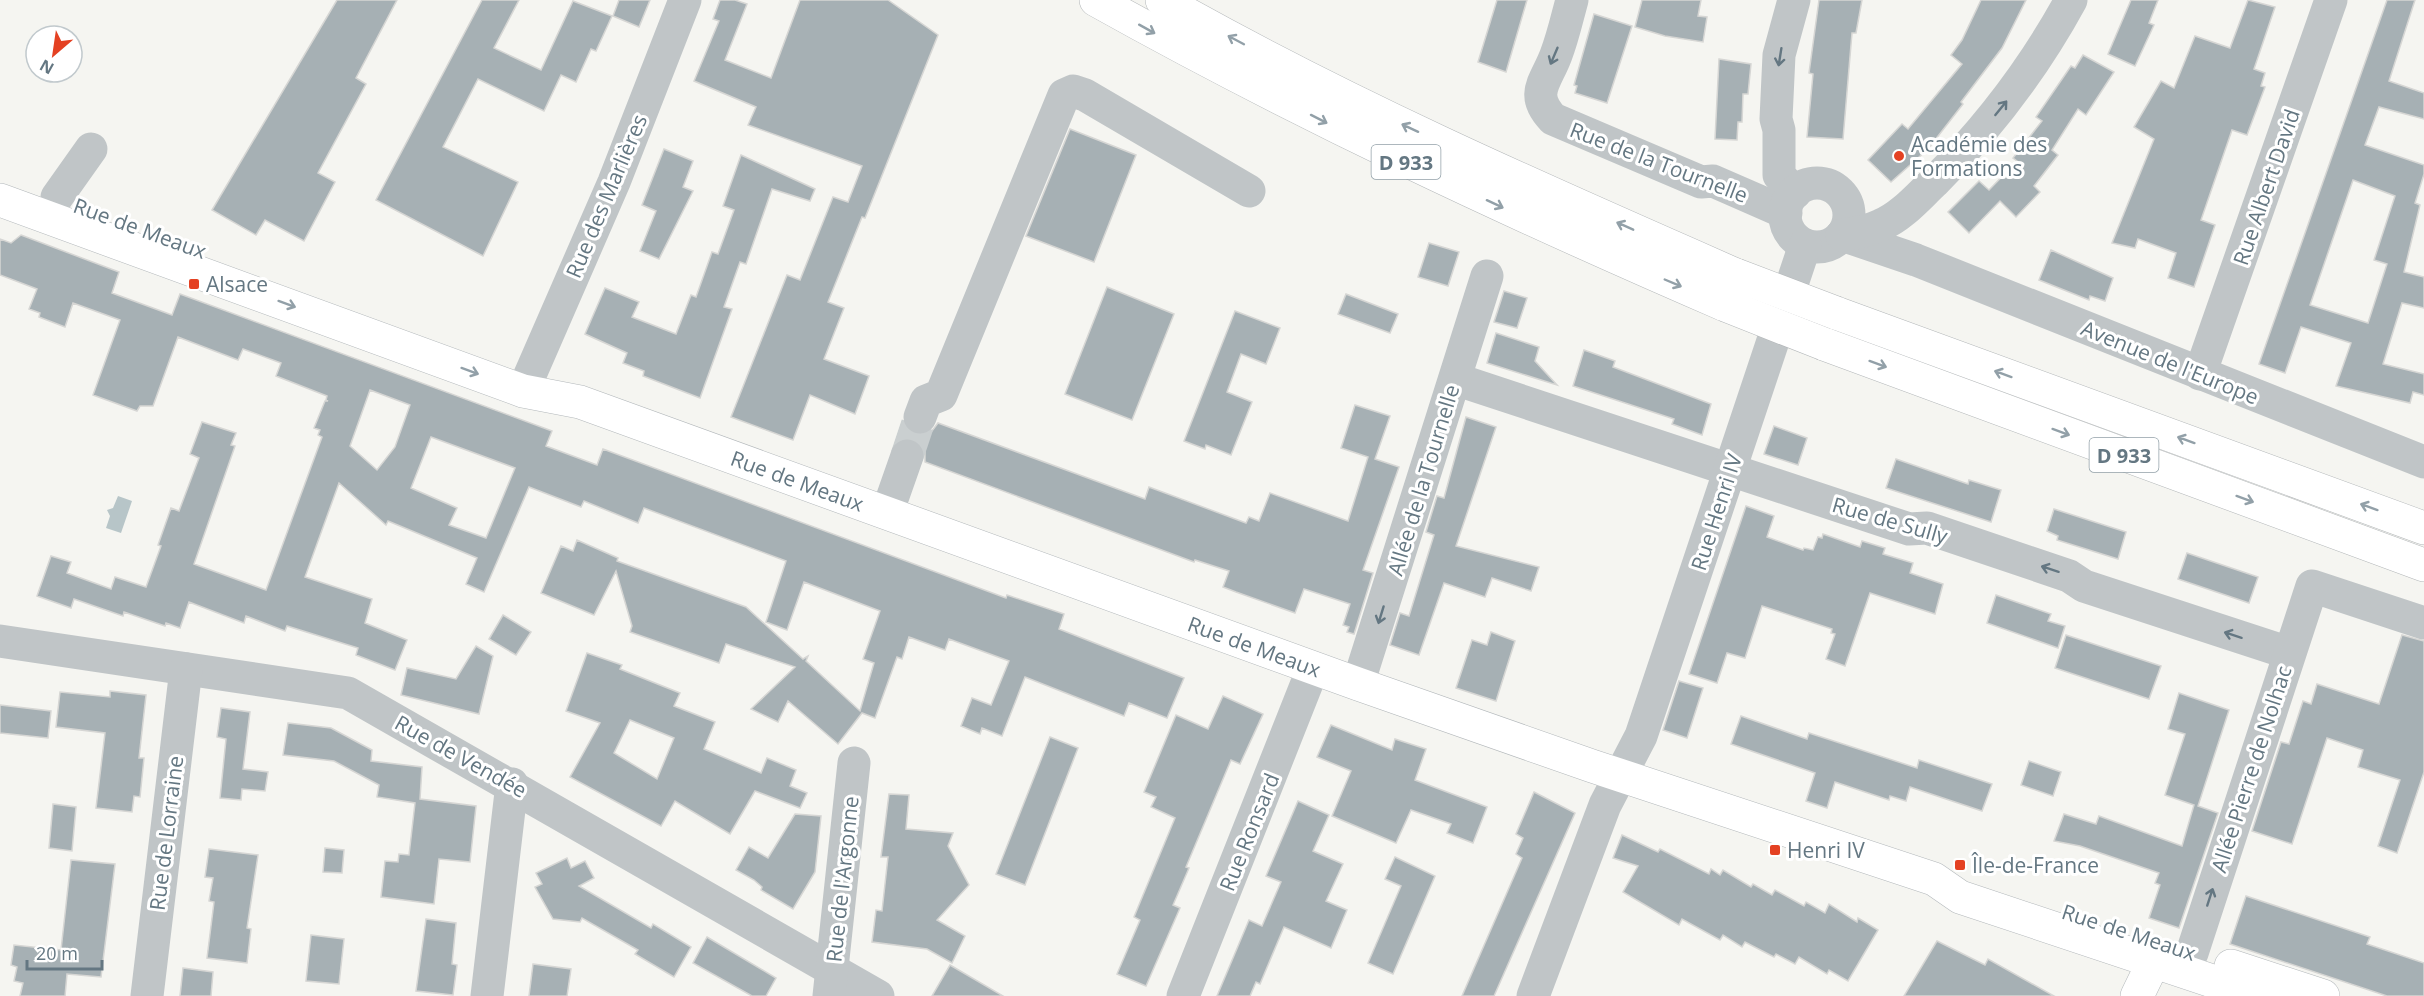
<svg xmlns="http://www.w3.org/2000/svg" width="2424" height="996" viewBox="0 0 2424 996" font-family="'Open Sans',sans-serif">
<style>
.water{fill:#b7c5c8}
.building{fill:#a6b0b4;stroke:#d6d6d4;stroke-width:1.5;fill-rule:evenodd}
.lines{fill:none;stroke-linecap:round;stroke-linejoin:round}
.minor-tunnel{stroke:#cacfd0;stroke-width:33;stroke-dasharray:33 16;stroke-linecap:butt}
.major-casing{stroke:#b3b8bb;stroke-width:34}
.highway-casing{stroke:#b3b7b9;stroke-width:34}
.minor{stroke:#c0c5c7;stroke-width:33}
.major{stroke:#fff;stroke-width:33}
.highway{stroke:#fff;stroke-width:33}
.highway-bridge-casing{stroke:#b3b7b9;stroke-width:34;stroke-linecap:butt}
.highway-bridge{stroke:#fff;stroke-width:33}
.oneway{stroke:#92a0a8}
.oneway2{stroke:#647782}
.poi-dot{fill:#e44122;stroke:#fff;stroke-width:2}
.labels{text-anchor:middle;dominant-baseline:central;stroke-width:6;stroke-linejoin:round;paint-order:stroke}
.shield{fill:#fff;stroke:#92a0a8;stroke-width:1.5}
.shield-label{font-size:20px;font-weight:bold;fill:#647782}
.poi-label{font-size:21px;fill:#647782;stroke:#fff;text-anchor:start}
.street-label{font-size:21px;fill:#647782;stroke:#fff}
</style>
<rect width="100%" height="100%" fill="#f5f5f1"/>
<polygon class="water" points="118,496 132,501 121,533 106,528 110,516 107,510 113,508"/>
<g class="building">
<polygon points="337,0 397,0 356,78 366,84 318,173 335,182 304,241 265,220 256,235 212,210"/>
<polygon points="482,0 519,0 494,48 541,70 573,1 612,16 596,51 591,49 576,82 561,75 544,111 478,79 443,147 518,182 483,256 376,200"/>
<polygon points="619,0 650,0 639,27 613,16"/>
<polygon points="720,0 735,0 747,4 725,60 771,78 800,0 888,0 938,35 865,218 862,217 828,302 844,308 824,359 869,376 855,414 810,395 793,440 731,417 787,275 800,280 833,197 848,202 862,166 748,125 756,107 694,81 719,21 713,19"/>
<polygon points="1497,0 1527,0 1506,72 1478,62"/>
<polygon points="1642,0 1701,0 1698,16 1707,17 1703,42 1665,36 1635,27"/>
<polygon points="1819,0 1862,0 1856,33 1852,33 1843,139 1807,137 1813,74 1809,73"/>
<polygon points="1981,0 2026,0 2002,48 1961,102 1963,104 1928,149 1891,182 1868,160 1902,124 1908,129 1962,64 1951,55 1962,40"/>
<polygon points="2131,0 2158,0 2149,23 2154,25 2135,66 2108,54"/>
<polygon points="2248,0 2275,7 2254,69 2265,73 2261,86 2265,87 2247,135 2232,130 2201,220 2215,225 2194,287 2168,278 2176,253 2138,239 2135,248 2112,243 2154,139 2134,127 2161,81 2174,88 2195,36 2230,48"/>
<path d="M 2387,0 L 2415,0 L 2389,81 L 2424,93 L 2424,119 L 2379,107 L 2365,145 L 2424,165 L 2424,174 L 2415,203 L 2420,205 L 2404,272 L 2424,277 L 2424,308 L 2402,303 L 2383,364 L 2424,374 L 2424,395 L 2413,392 L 2410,403 L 2336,386 L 2351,343 L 2301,327 L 2285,373 L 2259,364 ZM 2353,180 L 2395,196 L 2374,260 L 2387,264 L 2368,323 L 2310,305 Z"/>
<polygon points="1594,14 1632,26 1607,103 1575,93 1577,86 1574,85"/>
<polygon points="2083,55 2114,72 2086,115 2078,109 2052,150 2058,155 2034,186 2040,192 2016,217 2000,201 1969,233 1948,212 1979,181 1989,190 2017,161 2013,158 2042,121 2036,117 2071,66 2075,68"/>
<polygon points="1719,59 1751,64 1748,94 1743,94 1742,122 1738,122 1737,140 1715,139"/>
<polygon points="1070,129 1136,155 1094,262 1026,236"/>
<polygon points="664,149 693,161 683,187 693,191 659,259 640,251 656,211 642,205"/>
<polygon points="741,155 815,189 810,201 772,189 746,264 740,262 724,307 732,309 700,398 643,376 644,371 623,363 627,353 585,334 605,288 639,302 632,317 676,334 691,295 696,297 712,252 718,254 734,210 723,206"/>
<path d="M 21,235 L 119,272 L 112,293 L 172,315 L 180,294 L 552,431 L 546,446 L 597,465 L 603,449 L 1006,598 L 1007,595 L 1064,614 L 1059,629 L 1184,678 L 1167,718 L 1129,703 L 1124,716 L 1025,677 L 1002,736 L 982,728 L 980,734 L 961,726 L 972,698 L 991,705 L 1009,661 L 949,639 L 945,650 L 909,637 L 902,659 L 897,657 L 875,718 L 862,713 L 838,744 L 788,701 L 778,722 L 751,709 L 795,667 L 726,644 L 719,663 L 630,632 L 632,626 L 616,571 L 594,615 L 541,593 L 561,546 L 573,551 L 577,540 L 618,558 L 617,561 L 746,607 L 803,659 L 808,656 L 806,661 L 860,711 L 874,663 L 863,659 L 880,611 L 804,582 L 787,630 L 766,622 L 786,561 L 644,508 L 638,523 L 584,501 L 581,507 L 529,487 L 484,592 L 466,584 L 477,558 L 388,521 L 386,525 L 339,483 L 305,577 L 372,599 L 365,623 L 407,640 L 395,670 L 356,655 L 358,648 L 287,626 L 285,631 L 246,616 L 244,623 L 189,602 L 180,628 L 166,623 L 165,626 L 124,612 L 123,616 L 74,599 L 71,608 L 37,596 L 51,556 L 71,562 L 67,573 L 111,589 L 115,577 L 146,587 L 161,546 L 158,545 L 171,508 L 179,511 L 199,458 L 190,454 L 202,422 L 236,433 L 231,445 L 235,446 L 194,564 L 266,590 L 322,437 L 318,435 L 320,430 L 314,428 L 325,401 L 328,401 L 326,400 L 327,396 L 276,376 L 281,363 L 243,349 L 238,360 L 178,337 L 153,406 L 140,406 L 137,411 L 93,395 L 120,320 L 73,303 L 65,327 L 39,317 L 40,313 L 29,309 L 37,289 L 0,275 L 0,239 L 11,243 ZM 370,390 L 410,405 L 395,447 L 377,470 L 350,446 ZM 431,437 L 515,468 L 486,538 L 449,525 L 457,508 L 411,488 Z"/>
<polygon points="1429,243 1459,252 1448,286 1418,277"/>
<polygon points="2051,250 2113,278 2105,301 2090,296 2089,300 2039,280"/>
<polygon points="1107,287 1174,314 1132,420 1065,394"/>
<polygon points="1504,291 1527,298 1517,328 1494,322"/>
<polygon points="1346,294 1398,314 1390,333 1338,314"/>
<polygon points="1235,311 1280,328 1266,364 1241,354 1227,392 1252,402 1231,455 1206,445 1205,449 1184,441"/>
<polygon points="1496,333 1539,347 1535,361 1557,385 1487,363"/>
<polygon points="1584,350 1615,361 1613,367 1711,404 1702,435 1672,424 1674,419 1573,386"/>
<polygon points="1355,405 1390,416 1375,459 1399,467 1363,570 1373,573 1354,634 1347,632 1349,627 1343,625 1350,604 1304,589 1295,613 1236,592 1223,587 1229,571 1195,560 1194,562 925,462 925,452 921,443 913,438 896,441 903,424 913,434 922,436 932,431 938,423 1145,499 1149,487 1246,523 1249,517 1259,521 1270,493 1348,521 1368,457 1341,448"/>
<polygon points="1466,417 1496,427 1456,546 1539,567 1531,591 1492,578 1485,597 1444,583 1419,655 1390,645 1400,613 1409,616 1434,535 1426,532 1437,496 1444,498"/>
<polygon points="1774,426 1807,438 1798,465 1764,454"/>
<polygon points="1896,459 1968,484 1969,480 2001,490 1991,522 1886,488"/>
<polygon points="1746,506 1774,516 1767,537 1803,550 1804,548 1813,550 1818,537 1822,538 1823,534 1860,547 1862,541 1885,548 1883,554 1913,563 1910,573 1943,584 1935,614 1870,593 1845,666 1826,659 1835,634 1831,633 1832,629 1762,606 1745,658 1727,653 1717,683 1689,674"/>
<polygon points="2054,509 2126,532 2118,559 2057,540 2058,536 2047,531"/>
<polygon points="2187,553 2258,577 2249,603 2178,579"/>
<polygon points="1996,595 2051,614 2048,621 2065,626 2058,648 1987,623"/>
<polygon points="503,615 531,632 516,655 489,639"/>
<polygon points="1491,632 1515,641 1496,701 1456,688 1472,640 1487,645"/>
<polygon points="2066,635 2161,666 2149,699 2055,668"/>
<polygon points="2402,635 2424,641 2424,772 2397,853 2378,846 2400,780 2358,767 2363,750 2327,738 2292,844 2252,831 2281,742 2289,744 2303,701 2311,704 2317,684 2379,704"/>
<polygon points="476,646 493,656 479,714 401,695 407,668 456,679"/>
<path d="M 587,653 L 622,665 L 620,669 L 680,693 L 674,706 L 715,722 L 704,749 L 761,773 L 767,758 L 796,770 L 790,786 L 807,793 L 800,808 L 755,791 L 730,834 L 675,801 L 661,826 L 570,777 L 600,723 L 566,711 ZM 630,720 L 674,738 L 657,779 L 614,753 Z"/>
<polygon points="1679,681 1703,688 1687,738 1663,730"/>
<polygon points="110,691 146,695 139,758 144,758 140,797 134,796 132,812 96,808 105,733 56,727 60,692 110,697"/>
<polygon points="2179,693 2229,710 2198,806 2218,813 2179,928 2149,918 2160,885 2155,883 2159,873 2080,846 2054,841 2064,814 2096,824 2099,816 2182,846 2194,805 2165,795 2185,734 2168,729"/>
<polygon points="1223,696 1263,714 1240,764 1231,760 1186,867 1189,868 1173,905 1180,908 1146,986 1117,974 1140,920 1134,917 1175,818 1151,807 1156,797 1144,792 1176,715 1208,729"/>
<polygon points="0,705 51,711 48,738 0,733"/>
<polygon points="221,708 250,712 243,769 268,772 265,791 242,789 241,800 220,798 226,739 217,737"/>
<polygon points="1741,716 1807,739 1809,733 1917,768 1919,760 1992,784 1982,811 1910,787 1906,801 1890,796 1889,800 1835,782 1827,808 1806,801 1815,773 1731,744"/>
<polygon points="288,723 331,728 372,750 371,761 422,767 420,799 476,806 470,862 439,859 434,904 381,897 385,861 398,862 399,854 409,855 415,803 377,797 379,785 334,761 283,755"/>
<polygon points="1331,725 1392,750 1395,739 1426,749 1415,780 1487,807 1473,843 1447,833 1451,824 1411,810 1396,843 1332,816 1351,771 1317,757"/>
<polygon points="1050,737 1078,748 1025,885 996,874"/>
<polygon points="2029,761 2061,772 2053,796 2021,785"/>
<polygon points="1534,792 1575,813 1494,996 1462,996 1522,858 1516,854 1523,838 1516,834"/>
<polygon points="889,794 909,795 906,829 953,833 948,846 969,885 937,920 965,936 952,963 927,949 872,942 876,910 882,911 888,857 881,857"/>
<polygon points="1298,801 1329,815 1313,851 1343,864 1326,901 1347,910 1331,948 1284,927 1260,984 1256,982 1250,996 1217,996 1249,920 1262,926 1281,882 1266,876"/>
<polygon points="53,804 76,807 72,851 49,848"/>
<polygon points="795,814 821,816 815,872 793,909 761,890 762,887 754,880 736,870 749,847 768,858"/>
<polygon points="1622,835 1658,852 1660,849 1709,874 1711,869 1720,875 1723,870 1751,887 1753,884 1772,895 1775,890 1804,906 1806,902 1825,913 1829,904 1857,922 1858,918 1878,930 1848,981 1829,970 1827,974 1799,957 1795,964 1776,954 1774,957 1745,942 1742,947 1723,935 1720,940 1682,919 1679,925 1623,892 1638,866 1613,858"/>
<polygon points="325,848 344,850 342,873 323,872"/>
<polygon points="209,849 258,855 247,928 251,929 247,963 207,958 214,902 209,901 213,878 205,877"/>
<polygon points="1395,857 1435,876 1393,974 1368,963 1401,886 1385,879"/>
<polygon points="567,858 571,868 585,861 594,878 579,886 651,928 653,924 691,947 674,977 635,954 638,950 582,918 580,922 553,919 535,887 542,884 536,873"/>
<polygon points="71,860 115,864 101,977 67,974 65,996 20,996 23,983 14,981 17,967 11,965 14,945 61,950"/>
<polygon points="2246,896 2370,937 2367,944 2424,963 2424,996 2387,996 2230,944"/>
<polygon points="426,919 456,923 452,964 457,965 453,995 416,991"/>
<polygon points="311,935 344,939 339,984 306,981"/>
<polygon points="707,937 776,978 766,996 752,996 693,963"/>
<polygon points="1937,941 1985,965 1988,959 2054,996 1904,996"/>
<polygon points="533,964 571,969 567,996 529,996"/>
<polygon points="950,965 1003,996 932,996"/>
<polygon points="183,968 213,972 211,996 180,996"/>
</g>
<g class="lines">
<polyline class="minor-tunnel" points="907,456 920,417"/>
<g class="major-casing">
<g id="major">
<path id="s1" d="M 0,200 L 523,391 L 580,402 L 1358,684 L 1592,766 L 1934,879 L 1960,897 L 2257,996"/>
<polyline points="2231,966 2323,996"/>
<polyline points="2137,996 2154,961"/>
</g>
</g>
<g class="highway-casing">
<g id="highway">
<path d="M 1096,0 C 1300,114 1510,212 1725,305"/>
<path d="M 1162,0 C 1347,105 1542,190 1736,275"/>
<polyline points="1836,313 2424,528"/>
<polyline points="1824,344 2424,565"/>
</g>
</g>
<g class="minor">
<path d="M 1572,0 C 1567,18 1563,37 1556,55 C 1546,82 1529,94 1553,119 L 1701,182 L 1713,181 L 1786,213"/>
<polyline points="1794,0 1779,55 1776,119 1779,130 1779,175 1795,193"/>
<circle cx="1817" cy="215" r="32"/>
<polyline points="57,197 91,149"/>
<polyline points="1842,235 1916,260 2424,462"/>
<path d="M 1842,235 C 1855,233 1869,231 1881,225 C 1902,216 1918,197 1934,182 C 1989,127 2034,68 2071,0"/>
<polyline points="2200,374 2331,0"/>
<polyline points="1455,379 1909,529 1927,528 2069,576 2084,586 2289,653"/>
<polyline points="523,391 614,182 685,0"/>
<polyline points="920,417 926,401 941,395 1064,95 1073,91 1085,95 1249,191"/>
<polyline points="887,513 907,456"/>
<polyline points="0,641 348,693 878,996"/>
<polyline points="1358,684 1487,276"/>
<polyline points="2192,953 2312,586 2424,623"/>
<polyline points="147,996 186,669"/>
<polyline points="487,996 512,784"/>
<polyline points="829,996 854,763"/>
<polyline points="1183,996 1313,668"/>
<polyline points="1533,996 1605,805 1641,736 1805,245"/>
</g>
<use href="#major" class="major"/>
<use href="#highway" class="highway"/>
<g class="highway-bridge-casing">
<g id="highway-bridge">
<polyline points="1736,275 1836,313"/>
<polyline points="1725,305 1824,344"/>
</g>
</g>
<use href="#highway-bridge" class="highway-bridge"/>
</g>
<defs><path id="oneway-shaft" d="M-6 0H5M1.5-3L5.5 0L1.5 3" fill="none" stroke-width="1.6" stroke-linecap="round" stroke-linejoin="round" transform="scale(1.5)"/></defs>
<g class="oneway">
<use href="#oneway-shaft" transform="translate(1147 29) rotate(29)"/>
<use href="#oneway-shaft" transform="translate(1236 40) rotate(-152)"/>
<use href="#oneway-shaft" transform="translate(1319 119) rotate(27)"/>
<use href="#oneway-shaft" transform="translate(1410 128) rotate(-155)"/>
<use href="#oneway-shaft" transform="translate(1495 204) rotate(25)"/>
<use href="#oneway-shaft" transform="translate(1625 226) rotate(-156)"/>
<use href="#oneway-shaft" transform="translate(1673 283) rotate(23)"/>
<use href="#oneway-shaft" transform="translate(287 304) rotate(20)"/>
<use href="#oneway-shaft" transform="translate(1878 364) rotate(20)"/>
<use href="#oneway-shaft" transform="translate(470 371) rotate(20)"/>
<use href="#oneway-shaft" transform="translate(2003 374) rotate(-160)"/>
<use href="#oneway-shaft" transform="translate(2061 432) rotate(20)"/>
<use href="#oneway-shaft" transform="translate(2186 440) rotate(-160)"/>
<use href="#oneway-shaft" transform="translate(2245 499) rotate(20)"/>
<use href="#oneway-shaft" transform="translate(2369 507) rotate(-160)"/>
</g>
<g class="oneway2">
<use href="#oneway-shaft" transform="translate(1554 56) rotate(113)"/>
<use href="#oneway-shaft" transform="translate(1780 57) rotate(99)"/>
<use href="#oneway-shaft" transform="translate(2001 108) rotate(-51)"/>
<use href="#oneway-shaft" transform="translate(2050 569) rotate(-162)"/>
<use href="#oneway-shaft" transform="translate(1381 615) rotate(107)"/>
<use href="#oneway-shaft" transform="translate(2233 635) rotate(-162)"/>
<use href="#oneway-shaft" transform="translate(2210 897) rotate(-72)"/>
</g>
<g class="poi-dot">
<circle cx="1899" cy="156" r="6"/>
<rect x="188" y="278" width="12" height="12" rx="3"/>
<rect x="1769" y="844" width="12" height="12" rx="3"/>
<rect x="1954" y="859" width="12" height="12" rx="3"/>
</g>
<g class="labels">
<g class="shield">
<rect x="1371.5" y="145" width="69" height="34" rx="4.5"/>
<rect x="2089.5" y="438" width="69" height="34" rx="4.5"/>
</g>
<g class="shield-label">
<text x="1406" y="162">D 933</text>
<text x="2124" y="455">D 933</text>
</g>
<g class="poi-label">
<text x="1911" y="144">Académie des<tspan x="1911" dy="24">Formations</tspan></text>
<text x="206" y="284">Alsace</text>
<text x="1787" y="850">Henri IV</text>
<text x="1972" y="865">Île-de-France</text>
</g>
<g class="street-label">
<text transform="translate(1659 162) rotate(21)">Rue de la Tournelle</text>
<text transform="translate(2266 187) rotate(-71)">Rue Albert David</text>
<text transform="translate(606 196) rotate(-67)">Rue des Marlières</text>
<text transform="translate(140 228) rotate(20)">Rue de Meaux</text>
<text transform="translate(2170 362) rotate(22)">Avenue de l'Europe</text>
<text transform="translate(1423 480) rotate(-73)">Allée de la Tournelle</text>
<text stroke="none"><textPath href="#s1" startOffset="846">Rue de Meaux</textPath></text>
<text transform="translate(1716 512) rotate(-72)">Rue Henri IV</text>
<text transform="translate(1890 520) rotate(16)">Rue de Sully</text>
<text stroke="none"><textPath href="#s1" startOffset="1332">Rue de Meaux</textPath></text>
<text transform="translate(461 756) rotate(29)">Rue de Vendée</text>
<text transform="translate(2251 769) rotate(-72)">Allée Pierre de Nolhac</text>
<text transform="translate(1249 832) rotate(-68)">Rue Ronsard</text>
<text transform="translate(166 833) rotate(-83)">Rue de Lorraine</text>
<text transform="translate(842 879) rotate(-84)">Rue de l'Argonne</text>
<text transform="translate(2129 932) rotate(18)">Rue de Meaux</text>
</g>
</g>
<g transform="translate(54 54) rotate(209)"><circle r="28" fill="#ffffff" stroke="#c1c9cd" stroke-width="1.5"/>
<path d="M0-4.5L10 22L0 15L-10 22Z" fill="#e44122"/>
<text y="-9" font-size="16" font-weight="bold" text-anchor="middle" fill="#647782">N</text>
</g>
<path d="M27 960v9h75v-9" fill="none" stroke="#647782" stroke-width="3"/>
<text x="36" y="960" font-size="18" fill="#647782" stroke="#ffffff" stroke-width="4.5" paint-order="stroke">20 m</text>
</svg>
